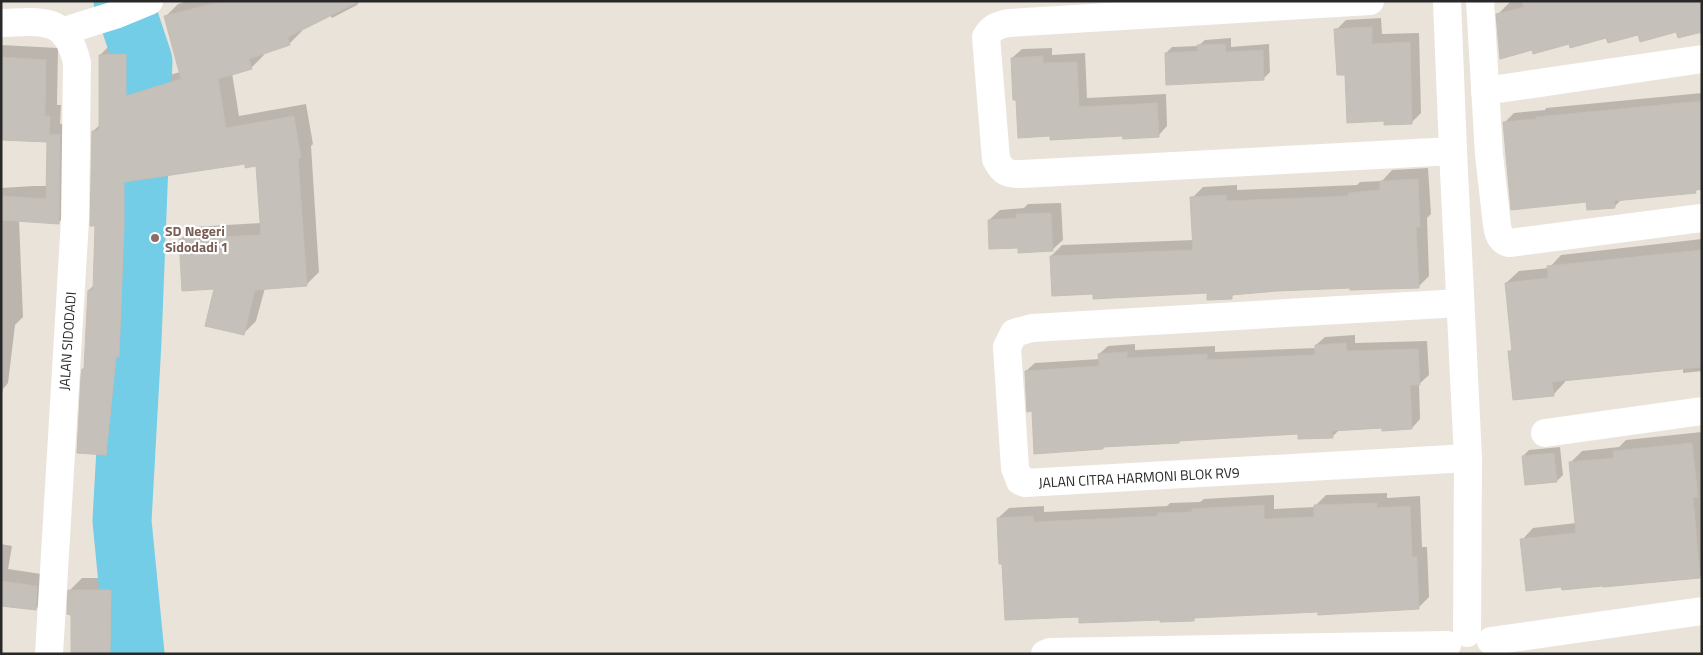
<svg xmlns="http://www.w3.org/2000/svg" width="1703" height="655" viewBox="0 0 1703 655" font-family="'Titillium Web',sans-serif">
<style>
.shadow{fill:#0003}
.lines{fill:none;stroke-linecap:round;stroke-linejoin:round}
.river{stroke:#73cde7;stroke-width:59}
.building{fill:#c5c0ba;stroke:#c5beb5}
.minor{stroke:#fff;stroke-width:28}
.education-dot{fill:#8d6e63;stroke:#fff;stroke-width:2}
.labels{text-anchor:middle;dominant-baseline:central;stroke-width:4.5;stroke-linejoin:round;paint-order:stroke}
.education-label{font-size:14px;font-weight:bold;fill:#785e54;stroke:#fff;text-anchor:start}
.street-label{font-size:14px;fill:#282828;stroke:#fff}
</style>
<rect width="100%" height="100%" fill="#eae3da"/>
<g class="shadow">
<polygon points="188,1 360,1 357,5 332,18 330,15 301,29 302,31 289,44 263,53 264,55 251,68 232,73 239,116 306,104 313,144 311,146 319,272 306,285 265,288 256,321 243,334 216,288 180,240 193,227 261,223 258,164 246,162 137,179 132,343 128,347 119,441 106,454 83,370 85,368 89,290 94,285 96,225 93,131 101,124 100,55 113,42 138,42 139,84 180,72 166,16 178,4"/>
<polygon points="1514,1 1702,1 1677,31 1639,33 1533,49 1498,14 1510,2"/>
<polygon points="1381,18 1382,34 1419,33 1421,113 1411,123 1385,120 1346,73 1336,30 1346,20"/>
<polygon points="1231,38 1231,47 1269,44 1270,72 1264,78 1166,53 1172,47 1198,46 1205,40"/>
<polygon points="1,45 58,48 57,105 61,105 60,124 72,122 70,211 59,222 19,220 23,317 15,325 8,383 3,389 1,396 1,188 33,186 47,186 48,141 1,139"/>
<polygon points="1052,48 1052,55 1085,53 1087,98 1166,94 1167,126 1158,136 1124,134 1051,138 1012,58 1022,49"/>
<polygon points="1702,93 1702,188 1698,189 1695,192 1622,199 1614,207 1587,201 1504,123 1514,113 1545,110 1546,108"/>
<polygon points="1428,168 1431,214 1427,218 1429,276 1418,287 1351,287 1236,293 1231,297 1208,291 1094,293 1051,256 1062,245 1194,240 1192,198 1203,187 1237,185 1237,190 1357,185 1360,182 1382,181 1392,170"/>
<polygon points="1061,203 1063,240 1052,250 1019,247 989,220 1000,210 1024,208 1028,204"/>
<polygon points="1702,239 1702,371 1683,373 1683,368 1565,380 1565,382 1553,395 1509,352 1513,348 1506,283 1519,271 1549,268 1561,255"/>
<polygon points="1355,335 1355,343 1427,341 1429,375 1419,384 1420,419 1412,428 1383,427 1340,429 1332,437 1299,433 1182,439 1179,442 1105,445 1102,448 1033,410 1026,371 1035,363 1100,359 1099,354 1108,346 1135,344 1135,350 1215,346 1215,352 1316,348 1316,345 1325,337"/>
<polygon points="1702,432 1702,576 1604,586 1522,540 1533,528 1576,523 1570,463 1582,451 1619,447 1626,440"/>
<polygon points="1560,447 1563,475 1557,481 1523,456 1529,450"/>
<polygon points="1387,493 1387,498 1420,496 1422,547 1427,547 1429,597 1418,608 1197,616 1193,620 1080,615 1003,562 998,518 1009,508 1044,506 1044,512 1167,506 1170,503 1200,502 1204,499 1274,495 1274,509 1315,507 1315,506 1326,495"/>
<polygon points="1,544 12,546 8,569 48,575 47,597 36,609 1,604"/>
<polygon points="82,578 123,578 122,652 127,652 127,654 76,654 70,590"/>
</g>
<g class="lines">
<polyline class="river" points="123,1 143,61 132,341 122,521 135,654"/>
</g>
<g class="building">
<polygon points="223,1 360,1 288,37 290,45 249,59 252,69 218,79 226,128 294,116 301,158 298,158 307,286 255,290 244,335 205,326 214,289 182,291 179,239 261,235 256,166 245,168 245,164 124,182 124,227 119,357 116,357 106,455 77,453 81,376 82,369 84,369 88,290 93,290 95,226 90,226 92,131 99,130 99,55 126,54 126,96 181,79 164,16"/>
<polygon points="1522,1 1702,1 1702,32 1678,38 1676,32 1640,42 1638,35 1608,43 1606,38 1570,48 1569,44 1533,54 1532,50 1500,59 1496,14 1524,7"/>
<polygon points="1372,27 1372,44 1410,42 1412,124 1384,125 1384,121 1347,123 1345,75 1337,75 1334,29"/>
<polygon points="1225,44 1226,52 1263,50 1264,80 1166,85 1165,53 1198,51 1197,45"/>
<polygon points="1043,56 1043,63 1077,62 1079,107 1157,103 1159,137 1123,139 1122,136 1050,140 1050,136 1018,138 1016,100 1013,100 1011,58"/>
<polygon points="1,57 46,60 45,116 50,116 49,135 60,134 59,224 1,220 1,196 46,199 47,142 1,140"/>
<polygon points="1702,101 1702,189 1695,190 1696,193 1614,201 1615,208 1587,210 1586,202 1511,210 1503,122 1536,119 1536,117"/>
<polygon points="1418,179 1420,227 1416,227 1419,288 1350,290 1350,288 1277,291 1232,295 1232,299 1207,300 1207,293 1093,299 1093,294 1052,296 1050,256 1193,250 1190,197 1226,195 1227,201 1348,196 1348,193 1380,190 1380,181"/>
<polygon points="1051,213 1053,251 1018,253 1018,248 989,249 988,220 1017,218 1016,214"/>
<polygon points="1702,250 1702,367 1552,382 1554,396 1513,400 1508,351 1512,351 1505,283 1548,278 1547,266"/>
<polygon points="1346,343 1347,351 1418,349 1420,385 1410,385 1412,429 1382,431 1382,428 1332,431 1333,438 1298,439 1298,434 1179,441 1179,443 1103,447 1103,449 1034,454 1032,411 1027,412 1025,371 1099,366 1098,354 1127,352 1127,358 1207,354 1207,360 1315,355 1315,345"/>
<polygon points="1692,443 1698,497 1693,497 1700,578 1603,587 1602,586 1562,590 1561,587 1526,591 1520,539 1576,533 1569,462 1614,458 1613,451"/>
<polygon points="1554,453 1557,482 1525,485 1522,456"/>
<polygon points="1377,503 1377,508 1410,506 1412,557 1417,557 1419,609 1318,615 1318,612 1194,618 1194,621 1160,622 1160,620 1079,623 1079,617 1005,620 1002,564 999,564 997,518 1033,516 1034,522 1158,516 1158,513 1192,512 1192,509 1264,505 1264,519 1314,517 1314,505"/>
<polygon points="1,581 37,586 36,610 1,606"/>
<polygon points="68,590 111,590 110,653 71,653 71,615 67,614"/>
</g>
<g class="lines">
<g class="minor">
<path d="M 1370,1 L 1009,23 C 998,25 992,27 986,37 L 996,159 C 1003,173 1007,174 1022,174 L 1453,151"/>
<polyline points="1447,1 1453,151 1468,458 1467,633"/>
<path d="M 1480,1 L 1489,155 L 1497,225 C 1498,233 1500,241 1509,243 L 1702,218"/>
<path d="M 1,23 C 42,22 66,15 77,63 L 75,220 L 49,654"/>
<polyline points="64,31 115,15 149,1"/>
<polyline points="1485,91 1702,59"/>
<polyline points="1460,303 1032,328 1014,333 1007,347 1015,468 1020,481 1025,483 1468,458"/>
<polyline points="1545,433 1702,411"/>
<polyline points="1491,641 1702,611"/>
<polyline points="1045,654 1050,652 1447,645"/>
</g>
</g>
<circle class="education-dot" cx="155" cy="238" r="5"/>
<g class="labels">
<g class="education-label">
<text x="165" y="230">SD Negeri<tspan x="165" dy="16">Sidodadi 1</tspan></text>
</g>
<g class="street-label">
<text transform="translate(67 341) rotate(-86)">JALAN SIDODADI</text>
<text transform="translate(1139 477) rotate(-3)">JALAN CITRA HARMONI BLOK RV9</text>
</g>
</g>
<rect width="1703" height="655" fill="none" stroke="#282828" stroke-width="5"/>
</svg>
